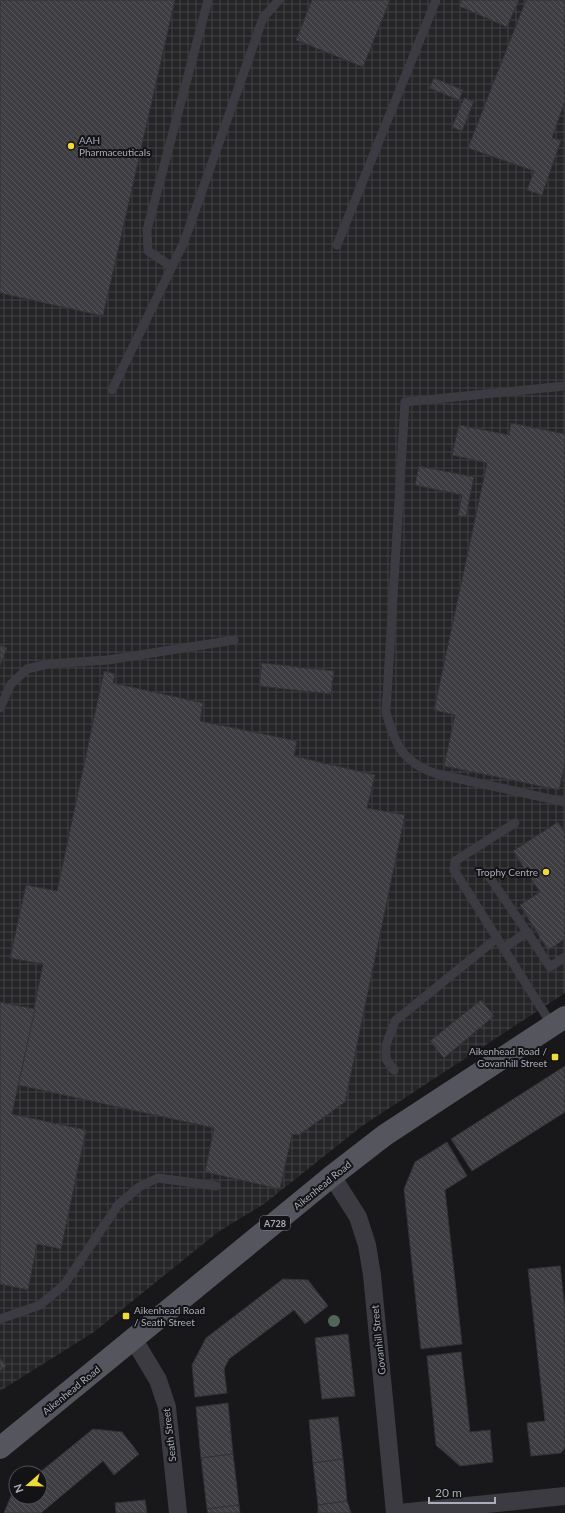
<svg xmlns="http://www.w3.org/2000/svg" width="565" height="1513" viewBox="0 0 565 1513" font-family="Lato,sans-serif">
<style>
.industrial{fill:url(#industrial-grid)}
.building{fill:url(#building-back-hatch);stroke:#333236}
.lines{fill:none;stroke-linecap:round;stroke-linejoin:round}
.lane{stroke:#3b3b41;stroke-width:9}
.street{stroke:#3b3b41;stroke-width:18}
.primary{stroke:#55555e;stroke-width:22}
.tree{fill:#526559}
.poi-dot{fill:#efda3b;stroke:#131315;stroke-width:1.5}
.labels{text-anchor:middle;dominant-baseline:central;stroke-width:4;stroke-linejoin:round;paint-order:stroke}
.shield{fill:#131315;stroke:#7d7e88;stroke-width:1}
.shield-label{font-size:9px;font-weight:bold;fill:#aaacb9}
.poi-label{font-size:10px;fill:#aaacb9;stroke:#131315;text-anchor:start}
.street-label{font-size:10px;fill:#aaacb9;stroke:#131315}
</style>
<defs>
<pattern id="industrial-grid" width="8" height="8" patternUnits="userSpaceOnUse"><rect width="8" height="8" fill="#252427"/><path d="M0 4h8M4 0v8" fill="none" stroke="#424144"/></pattern>
<pattern id="building-back-hatch" width="6" height="6" patternUnits="userSpaceOnUse"><rect width="6" height="6" fill="#3e3d41"/><path d="M-1 5l2 2M0 0l6 6M5-1l2 2" fill="none" stroke="#57565a"/></pattern>
</defs>
<rect width="100%" height="100%" fill="#18181a"/>
<polygon class="industrial" points="0,0 565,0 565,993 362,1126 264,1204 218,1232 94,1332 0,1391"/>
<g class="building">
<polygon points="0,0 175,0 103,316 0,293"/>
<polygon points="312,0 390,0 363,67 296,40"/>
<polygon points="462,0 519,0 507,27 459,6"/>
<polygon points="526,0 565,0 565,101 552,138 561,140 542,195 527,190 534,171 468,148 498,71"/>
<polygon points="434,78 463,90 459,100 429,88"/>
<polygon points="464,98 474,101 462,131 452,127"/>
<polygon points="511,423 565,434 565,764 559,790 444,766 455,715 434,710 487,463 452,455 459,425 509,435"/>
<polygon points="419,466 474,477 466,517 458,516 462,495 415,485"/>
<polygon points="0,645 7,648 0,666"/>
<polygon points="262,663 334,671 331,694 259,686"/>
<polygon points="104,671 115,674 113,683 203,703 200,721 297,741 294,756 375,775 367,808 405,815 345,1102 299,1135 292,1134 280,1189 205,1172 214,1128 18,1085 43,964 10,958 26,885 57,891"/>
<polygon points="558,822 565,833 565,939 548,950 520,905 540,892 513,851"/>
<polygon points="481,1000 494,1016 444,1058 430,1041"/>
<polygon points="0,1002 35,1009 12,1114 86,1130 61,1249 37,1244 28,1290 0,1284"/>
<polygon points="565,1066 565,1112 472,1171 451,1139"/>
<polygon points="447,1142 467,1176 445,1190 462,1344 421,1349 404,1189 415,1162"/>
<polygon points="560,1266 565,1308 565,1448 561,1453 531,1456 527,1423 545,1421 528,1269"/>
<polygon points="283,1279 308,1280 328,1306 305,1324 294,1310 229,1359 224,1369 227,1393 195,1397 192,1365 206,1338"/>
<polygon points="348,1334 355,1396 322,1399 315,1338"/>
<polygon points="461,1352 470,1432 490,1430 493,1462 460,1466 436,1445 427,1356"/>
<polygon points="0,1358 6,1366 0,1371"/>
<polygon points="228,1403 233,1454 201,1458 196,1407"/>
<polygon points="338,1417 343,1459 313,1463 309,1420"/>
<polygon points="93,1429 122,1432 139,1454 114,1475 103,1461 41,1513 4,1513 11,1496 16,1492 16,1497 40,1497 39,1473"/>
<polygon points="233,1454 239,1505 207,1509 201,1458"/>
<polygon points="343,1459 347,1501 318,1505 313,1463"/>
<polygon points="145,1500 147,1513 116,1513 115,1503"/>
<polygon points="347,1501 351,1513 318,1513 318,1505"/>
<polygon points="239,1505 240,1513 208,1513 207,1509"/>
</g>
<g class="lines">
<g class="lane">
<polyline points="337,245 436,0"/>
<polyline points="172,267 148,251 147,230 208,0"/>
<path d="M 565,386 L 405,402 L 386,712 C 395,745 403,763 437,774 L 565,802"/>
<polyline points="112,390 184,242 263,18 279,0"/>
<polyline points="0,708 11,684 27,669 48,664 108,660 234,640"/>
<polyline points="515,823 455,861 454,870 552,1025"/>
<polyline points="488,875 527,932"/>
<polyline points="504,948 527,932 550,967 565,957"/>
<polyline points="394,1070 386,1059 386,1045 395,1021 497,938"/>
<polyline points="0,1319 40,1305 64,1285 118,1205 139,1187 158,1178 216,1186"/>
</g>
<g class="street">
<polyline points="332,1176 358,1217 367,1245 372,1275 395,1513"/>
<polyline points="134,1340 158,1380 167,1407 178,1513"/>
<polyline points="399,1513 565,1496"/>
</g>
<polyline class="primary" points="0,1448 332,1176 385,1135 565,1017"/>
</g>
<circle class="tree" cx="334" cy="1321" r="6"/>
<g class="poi-dot">
<circle cx="71" cy="146" r="4"/>
<circle cx="546" cy="872" r="4"/>
<rect x="551" y="1053" width="8" height="8" rx="2"/>
<rect x="122" y="1312" width="8" height="8" rx="2"/>
</g>
<g class="labels">
<rect class="shield" x="260" y="1216" width="30" height="14" rx="3"/>
<g class="shield-label">
<text x="275" y="1223">A728</text>
</g>
<g class="poi-label">
<text x="79" y="140">AAH<tspan x="79" dy="12">Pharmaceuticals</tspan></text>
<text x="538" y="872" text-anchor="end">Trophy Centre</text>
<text x="547" y="1051" text-anchor="end">Aikenhead Road /<tspan x="547" dy="12">Govanhill Street</tspan></text>
<text x="134" y="1310">Aikenhead Road<tspan x="134" dy="12">/ Seath Street</tspan></text>
</g>
<g class="street-label">
<text transform="translate(322 1185) rotate(-39)">Aikenhead Road</text>
<text transform="translate(378 1340) rotate(-96)">Govanhill Street</text>
<text transform="translate(71 1390) rotate(-39)">Aikenhead Road</text>
<text transform="translate(169 1435) rotate(-97)">Seath Street</text>
</g>
</g>
<g transform="translate(28 1485) rotate(250)"><circle r="19" fill="#131315" stroke="#4f5057"/>
<path d="M0-3L7 15L0 10L-7 15Z" fill="#efda3b"/>
<text y="-6" font-size="11" font-weight="bold" text-anchor="middle" fill="#aaacb9">N</text>
</g>
<path d="M429 1497v6h66v-6" fill="none" stroke="#aaacb9" stroke-width="2"/>
<text x="435" y="1497" font-size="12" fill="#aaacb9" stroke="#131315" stroke-width="3" paint-order="stroke">20 m</text>
</svg>
